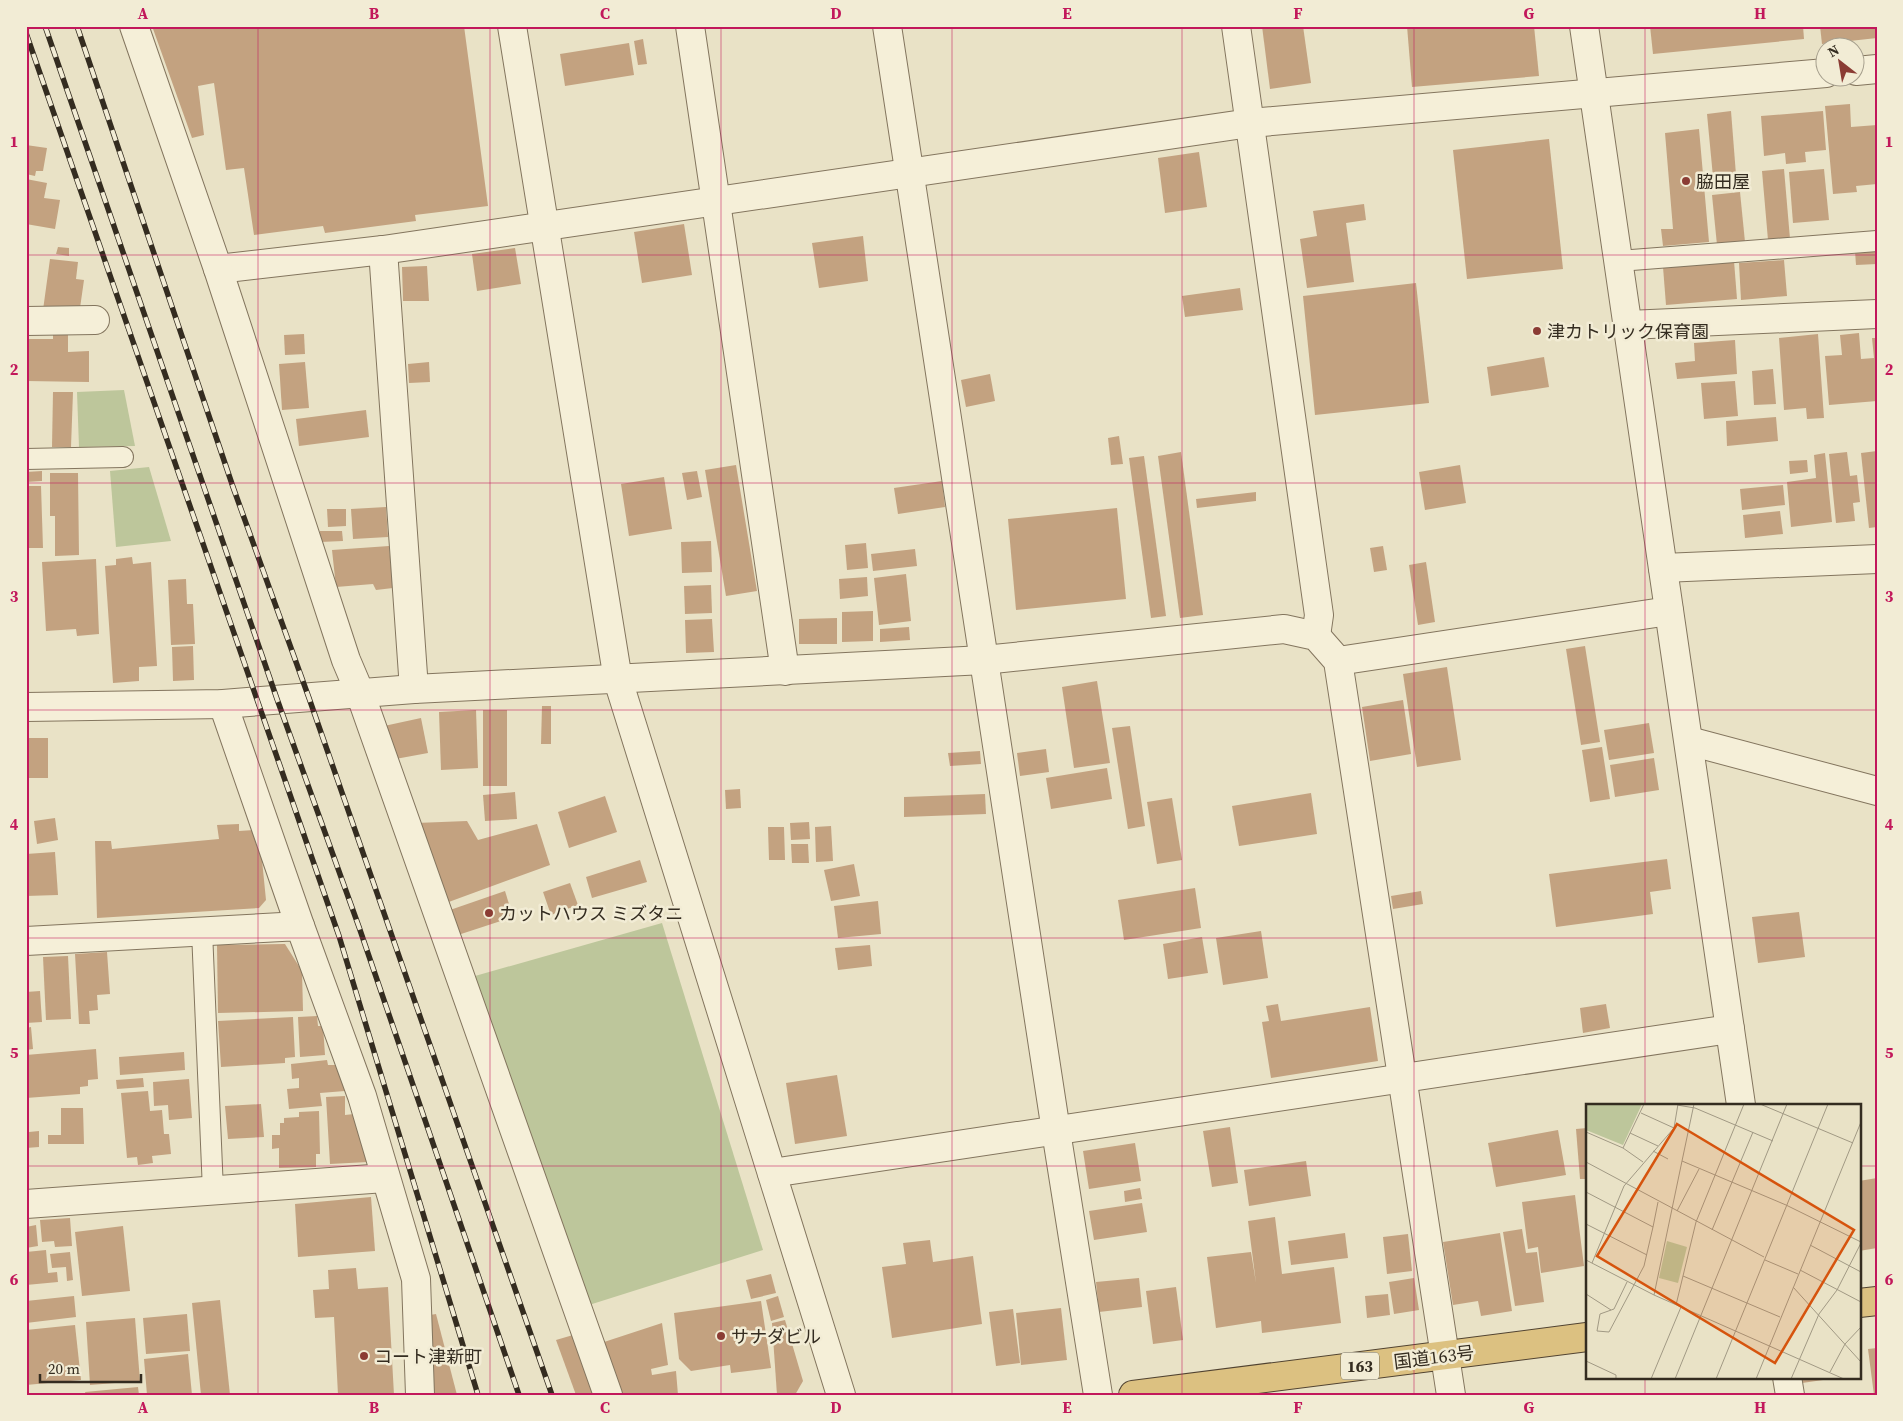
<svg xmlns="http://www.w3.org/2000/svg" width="1903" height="1421" viewBox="0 0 1903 1421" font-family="'Source Serif 4','Noto Sans JP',serif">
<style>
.green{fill:#bdc69b}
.building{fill:#c3a280}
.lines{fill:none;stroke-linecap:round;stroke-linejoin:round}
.service-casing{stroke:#83755e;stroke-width:22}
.minor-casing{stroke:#83755e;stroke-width:30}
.tertiary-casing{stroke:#83755e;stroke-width:30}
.trunk-casing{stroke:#514331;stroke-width:30}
.service{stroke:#f5efd8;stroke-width:20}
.minor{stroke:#f5efd8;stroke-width:28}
.tertiary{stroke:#f5efd8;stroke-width:28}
.trunk{stroke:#dcc181;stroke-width:28}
.rail-casing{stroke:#342c20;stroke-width:5.5}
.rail{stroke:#f2ecd5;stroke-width:4;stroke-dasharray:11;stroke-linecap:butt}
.grid{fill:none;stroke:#c2185b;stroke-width:1;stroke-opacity:0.55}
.poi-dot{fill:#8b3c34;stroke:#f2ecd5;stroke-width:2}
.labels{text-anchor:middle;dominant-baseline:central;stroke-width:5;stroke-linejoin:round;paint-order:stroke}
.shield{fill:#f2ecd5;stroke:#6d6656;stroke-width:1}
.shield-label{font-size:16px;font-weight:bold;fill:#342c20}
.poi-label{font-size:18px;fill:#342c20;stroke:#f2ecd5;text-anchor:start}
.street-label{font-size:18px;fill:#342c20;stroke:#f2ecd5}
.inset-road{fill:none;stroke:#a19984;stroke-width:1}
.view{fill:#d6540e;fill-opacity:0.15;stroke:#d6540e;stroke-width:2.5}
.inset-edge{fill:none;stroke:#342c20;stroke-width:2.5}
.neatline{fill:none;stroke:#c2185b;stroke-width:2}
.grid-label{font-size:16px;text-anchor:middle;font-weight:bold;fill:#c2185b}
</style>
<rect width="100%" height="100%" fill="#e9e2c6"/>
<g class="green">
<polygon points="124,390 135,446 79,447 77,392"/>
<polygon points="149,467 171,541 116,547 110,471"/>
<polygon points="662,923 763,1250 589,1305 475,976"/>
</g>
<g class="building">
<polygon points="152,26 261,26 261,29 279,26 464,26 488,206 415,215 416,221 325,233 323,226 254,235 244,168 226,170 214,83 198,86 204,135 192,138"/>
<polygon points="1262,26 1303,26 1311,83 1270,89"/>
<polygon points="1407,26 1534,26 1539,76 1412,87"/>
<polygon points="1650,26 1803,26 1804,39 1653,54"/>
<polygon points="1820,26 1877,26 1877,38 1822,44"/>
<polygon points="643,39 647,64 638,65 634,41"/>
<polygon points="629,43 634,75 565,86 560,54"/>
<polygon points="1850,104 1851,127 1877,125 1877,184 1856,186 1857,192 1833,194 1825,106"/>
<polygon points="1731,111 1736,175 1713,177 1707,114"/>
<polygon points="1823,111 1826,150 1805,152 1806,162 1786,164 1785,153 1764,156 1761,116"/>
<polygon points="1699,129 1709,242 1663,246 1661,229 1673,229 1665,133"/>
<polygon points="1549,139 1563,269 1467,279 1453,150"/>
<polygon points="26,145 47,148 43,171 36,171 35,176 26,174"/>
<polygon points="1199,152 1207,207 1165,213 1158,158"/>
<polygon points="1784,169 1790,239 1768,240 1762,171"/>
<polygon points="1824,169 1829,220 1793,223 1789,172"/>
<polygon points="26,179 47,183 44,198 60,200 55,229 26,224"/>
<polygon points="1740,192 1745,242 1717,245 1712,195"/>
<polygon points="1364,204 1366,220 1346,223 1354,282 1307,288 1300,239 1317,236 1313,211"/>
<polygon points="684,224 692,275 642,283 634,232"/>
<polygon points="863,236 868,281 819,288 812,243"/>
<polygon points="58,247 69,248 69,256 56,254"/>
<polygon points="515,248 521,284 477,291 472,254"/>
<polygon points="1877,249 1877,264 1856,265 1855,251"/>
<polygon points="50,259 78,262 76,279 84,280 79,315 43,310"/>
<polygon points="1784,260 1787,296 1741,300 1739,263"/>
<polygon points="1734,261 1737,299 1666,305 1663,267"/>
<polygon points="427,266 429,301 403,301 402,267"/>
<polygon points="1416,283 1429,403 1315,415 1303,296"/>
<polygon points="1240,288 1243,310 1185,317 1182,296"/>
<polygon points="53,333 68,333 68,352 89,351 89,382 26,381 26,339 53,339"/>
<polygon points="1859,333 1861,359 1874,358 1872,338 1877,338 1877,401 1829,405 1825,356 1842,355 1840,335"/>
<polygon points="304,334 305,354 285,355 284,335"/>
<polygon points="1818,334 1824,418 1807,419 1806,408 1784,410 1779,338"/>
<polygon points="1735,340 1737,374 1677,379 1675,363 1695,361 1694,343"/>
<polygon points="1544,357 1549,387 1491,396 1487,367"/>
<polygon points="305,362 309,408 282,410 279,364"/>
<polygon points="429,362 430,382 409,383 408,364"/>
<polygon points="1773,369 1776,404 1754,405 1752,371"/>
<polygon points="990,374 995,401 966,407 961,380"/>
<polygon points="1735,381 1738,416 1704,419 1701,383"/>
<polygon points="53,392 73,392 71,447 52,447"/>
<polygon points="366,410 369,437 299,446 296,419"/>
<polygon points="1776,417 1778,441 1727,446 1726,421"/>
<polygon points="1119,436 1123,464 1111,465 1108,438"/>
<polygon points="1877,451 1877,527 1869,528 1861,453"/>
<polygon points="1181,452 1203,615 1180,618 1158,456"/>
<polygon points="1847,452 1850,476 1857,475 1860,502 1853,503 1855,521 1836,523 1829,454"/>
<polygon points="1825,453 1832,522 1791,527 1787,482 1816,478 1814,455"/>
<polygon points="1144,456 1166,616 1151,618 1129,458"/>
<polygon points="1807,460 1808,472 1790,474 1789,461"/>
<polygon points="736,465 757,591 726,596 705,470"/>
<polygon points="1460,465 1466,503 1425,510 1419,472"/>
<polygon points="42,471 42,481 26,482 26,472"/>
<polygon points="697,471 702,497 687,500 682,473"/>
<polygon points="50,473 78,473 79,555 55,556 55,516 50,516"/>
<polygon points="664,477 672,529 629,536 621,484"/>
<polygon points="942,481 945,507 898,514 894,488"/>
<polygon points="1783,485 1785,505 1742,510 1740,489"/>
<polygon points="26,486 41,486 43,548 26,548"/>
<polygon points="1256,492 1256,501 1197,508 1196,499"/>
<polygon points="386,507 388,537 353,539 351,509"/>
<polygon points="1117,508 1126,599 1016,610 1008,519"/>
<polygon points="327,509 346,509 346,526 328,527"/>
<polygon points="1780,511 1783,534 1745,538 1743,515"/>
<polygon points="320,531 342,531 343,541 320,542"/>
<polygon points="711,541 712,572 682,573 681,542"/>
<polygon points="866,543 868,568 847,570 845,545"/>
<polygon points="389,546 393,588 376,590 373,584 336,587 332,550"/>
<polygon points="1383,546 1387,570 1374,572 1370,548"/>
<polygon points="915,549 917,566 873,571 871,554"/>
<polygon points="132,557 133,564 151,562 157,666 139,667 139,681 113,683 105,566 116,565 116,559"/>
<polygon points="96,559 99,634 77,636 76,629 46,631 42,562"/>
<polygon points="1426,562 1435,622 1418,625 1409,565"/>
<polygon points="906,574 911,621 879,625 874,578"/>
<polygon points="867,577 868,596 840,599 839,579"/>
<polygon points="186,579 187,604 193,604 195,644 171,645 168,580"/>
<polygon points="711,585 712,613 685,614 684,586"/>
<polygon points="873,611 873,641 842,642 842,612"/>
<polygon points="837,618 837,644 799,644 799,619"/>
<polygon points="712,619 714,652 686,653 685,620"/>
<polygon points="909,627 910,640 880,642 880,629"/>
<polygon points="193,646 194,680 173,681 172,647"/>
<polygon points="1585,646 1600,742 1581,745 1566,649"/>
<polygon points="1447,667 1461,760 1417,767 1403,674"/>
<polygon points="1097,681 1110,763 1074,768 1062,687"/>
<polygon points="1403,700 1411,754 1370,761 1362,707"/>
<polygon points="542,706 551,706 551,744 541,744"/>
<polygon points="476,710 478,768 441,770 439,712"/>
<rect x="483" y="710" width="24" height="76"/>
<polygon points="421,718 428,753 390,760 384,726"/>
<polygon points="1649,723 1654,753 1609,760 1604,730"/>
<polygon points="1130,726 1145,826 1128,829 1112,728"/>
<rect x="26" y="738" width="22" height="40"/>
<polygon points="1602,747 1610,799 1590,802 1582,750"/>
<polygon points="1046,749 1049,772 1020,776 1017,753"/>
<polygon points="980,751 981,764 950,766 948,753"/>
<polygon points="1654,758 1659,790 1615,797 1610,765"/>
<polygon points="1107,768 1112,799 1051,809 1046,778"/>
<polygon points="740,789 741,808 726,809 725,790"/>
<polygon points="515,792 517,819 485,821 483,795"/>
<polygon points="1311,793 1317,834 1239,846 1232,806"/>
<polygon points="985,794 986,814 904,817 904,797"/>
<polygon points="605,796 617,832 569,848 558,812"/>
<polygon points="1172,798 1182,860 1157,864 1147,802"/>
<polygon points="55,818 58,840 37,844 34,821"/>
<polygon points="467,821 478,840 537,824 550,865 446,903 416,823"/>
<polygon points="809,822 810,839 791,840 790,823"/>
<polygon points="239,824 239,831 254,830 256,844 261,850 266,900 259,908 97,918 95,841 111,841 112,849 219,839 217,825"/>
<polygon points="831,826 833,861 816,862 815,827"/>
<polygon points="768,827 784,827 785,860 769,860"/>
<polygon points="791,844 808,844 809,863 792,863"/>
<polygon points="55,852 58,895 26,896 26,854"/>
<polygon points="1667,859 1671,889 1650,892 1653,914 1556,927 1549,874"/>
<polygon points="640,860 647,882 592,898 586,877"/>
<polygon points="854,864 860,896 831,901 824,870"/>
<polygon points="570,883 578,905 551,915 543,892"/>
<polygon points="1195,888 1201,928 1124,940 1118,900"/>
<polygon points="505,891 513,917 458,935 450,910"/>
<polygon points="1421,891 1423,904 1393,909 1391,896"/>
<polygon points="878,901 881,934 838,938 834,906"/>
<polygon points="1799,912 1805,957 1758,963 1752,917"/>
<polygon points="1261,931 1268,978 1223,985 1216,938"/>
<polygon points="1202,937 1208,973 1168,979 1163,944"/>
<polygon points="285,944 302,971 303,1011 218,1013 217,945"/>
<polygon points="870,945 872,966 838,970 835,948"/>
<polygon points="107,952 110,994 97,995 98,1010 89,1011 90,1024 79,1024 75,954"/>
<polygon points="68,956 71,1019 46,1020 43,957"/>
<polygon points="40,991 42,1022 26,1023 26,992"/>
<polygon points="1278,1004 1281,1021 1370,1007 1378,1061 1271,1078 1262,1022 1269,1021 1266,1006"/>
<polygon points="1606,1004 1610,1028 1583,1033 1580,1008"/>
<polygon points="317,1016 318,1026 323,1026 325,1055 300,1057 298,1017"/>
<polygon points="293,1017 295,1057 285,1058 285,1063 221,1067 218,1021"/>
<polygon points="31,1027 33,1049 26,1050 26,1028"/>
<polygon points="96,1049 98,1079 88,1080 88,1086 80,1087 80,1094 26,1098 26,1055"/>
<polygon points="184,1052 185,1070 120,1075 119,1057"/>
<polygon points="327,1060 328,1065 336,1065 345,1091 320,1093 322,1106 289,1109 287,1089 299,1088 299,1078 292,1079 291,1064"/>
<polygon points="837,1075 847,1136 795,1144 786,1083"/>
<polygon points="143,1078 144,1087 117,1089 116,1080"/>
<polygon points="189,1079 192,1118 169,1120 168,1105 154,1106 153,1082"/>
<polygon points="148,1091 150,1111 162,1110 164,1134 169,1134 171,1154 152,1156 153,1163 138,1165 137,1157 127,1158 121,1093"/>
<polygon points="345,1096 345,1115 354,1114 368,1162 330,1164 326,1097"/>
<polygon points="261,1104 264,1137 228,1139 225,1106"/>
<polygon points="61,1108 83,1108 84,1144 48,1144 48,1135 61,1135"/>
<polygon points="319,1111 320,1154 316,1154 316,1167 279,1168 279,1148 272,1149 272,1135 280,1135 280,1123 284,1123 284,1118 299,1117 299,1112"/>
<polygon points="26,1115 28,1115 29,1132 39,1131 39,1147 26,1148"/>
<polygon points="1230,1127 1238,1183 1212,1187 1203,1131"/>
<polygon points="1587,1128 1587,1179 1580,1179 1576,1129"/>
<polygon points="1558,1130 1566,1175 1496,1187 1488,1143"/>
<polygon points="1135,1143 1141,1181 1089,1189 1083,1151"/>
<polygon points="1306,1161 1311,1196 1249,1206 1244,1170"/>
<polygon points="1877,1178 1877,1248 1859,1251 1859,1181"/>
<polygon points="1140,1188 1142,1199 1125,1202 1124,1191"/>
<polygon points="1575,1195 1584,1266 1541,1273 1538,1247 1528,1249 1522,1202"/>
<polygon points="371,1197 375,1251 298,1257 295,1204"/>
<polygon points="1142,1203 1147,1232 1094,1240 1089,1211"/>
<polygon points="1275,1217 1282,1274 1334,1267 1341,1323 1262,1333 1261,1321 1216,1328 1207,1257 1251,1252 1256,1283 1248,1221"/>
<polygon points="70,1218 72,1246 55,1247 54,1241 42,1242 40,1220"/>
<polygon points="36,1225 38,1246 26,1248 26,1227"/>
<polygon points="123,1226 130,1291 82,1296 75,1232"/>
<polygon points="1522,1229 1526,1253 1537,1252 1544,1302 1515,1306 1503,1232"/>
<polygon points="1345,1233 1348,1258 1291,1265 1288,1241"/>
<polygon points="1500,1233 1512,1311 1481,1316 1478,1301 1453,1305 1443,1242"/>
<polygon points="1408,1234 1412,1271 1387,1274 1383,1237"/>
<polygon points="930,1240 933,1262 973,1256 982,1324 892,1338 882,1267 906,1264 903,1243"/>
<polygon points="46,1250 48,1273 57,1272 58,1282 26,1285 26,1252"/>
<polygon points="70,1252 73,1280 67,1281 66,1267 52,1268 50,1254"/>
<polygon points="356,1268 358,1289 388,1287 394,1395 338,1395 334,1317 315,1318 313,1290 329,1289 328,1270"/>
<polygon points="771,1274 776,1293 751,1299 746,1280"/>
<polygon points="1139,1278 1142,1307 1099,1312 1096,1282"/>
<polygon points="1414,1278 1419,1310 1394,1314 1389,1282"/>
<polygon points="1176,1287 1183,1340 1153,1344 1146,1291"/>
<polygon points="1388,1294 1390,1315 1367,1318 1365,1296"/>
<polygon points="74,1296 76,1317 26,1323 26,1301"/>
<polygon points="778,1296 784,1317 771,1321 766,1300"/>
<polygon points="220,1300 230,1395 201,1395 192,1303"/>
<polygon points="761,1301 771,1368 731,1373 730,1365 691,1371 679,1359 674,1313"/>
<polygon points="1061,1308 1067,1360 1021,1365 1016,1313"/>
<polygon points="1013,1309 1020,1363 996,1366 989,1312"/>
<polygon points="187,1314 190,1351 146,1354 143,1318"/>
<polygon points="436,1314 457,1395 432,1395 430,1315"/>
<polygon points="135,1318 140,1381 90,1385 86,1322"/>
<polygon points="785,1320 803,1381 795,1395 777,1395 772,1323"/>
<polygon points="662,1323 668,1365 651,1369 652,1375 676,1371 678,1395 619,1395 601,1343"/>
<polygon points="75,1325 81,1380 26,1385 26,1330"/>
<polygon points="573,1335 594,1395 576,1395 556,1340"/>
<polygon points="1877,1348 1877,1395 1874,1395 1868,1349"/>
<polygon points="188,1354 192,1395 147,1395 144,1359"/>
<polygon points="1794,1377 1830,1377 1830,1379 1795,1384"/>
<polygon points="138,1387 139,1395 86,1395 85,1392"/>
</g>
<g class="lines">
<g class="service-casing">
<g id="service">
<polyline points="1619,261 1877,241"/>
<polyline points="26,459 123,457"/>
<polyline points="202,931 213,1191"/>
</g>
</g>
<g class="minor-casing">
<g id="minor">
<polyline points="134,26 218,269 383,250 1250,123 1826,73"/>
<polyline points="690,26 785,671"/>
<polyline points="887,26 1056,1131 1098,1395"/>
<polyline points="1236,26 1319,615 1316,636"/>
<polyline points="1856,71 1877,69"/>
<polyline points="383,250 414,689"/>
<polyline points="218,269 346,660 360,693 608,1395"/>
<polyline points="26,321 95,320"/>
<polyline points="1628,325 1877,314"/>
<polyline points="1663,568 1877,559"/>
<polyline points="1338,661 1669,611"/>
<polyline points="223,704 300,926"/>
<polyline points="26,707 223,704 414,689 984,660 1284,629 1316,636 1338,661 1451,1395"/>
<polyline points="1689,741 1877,791"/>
<polyline points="26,941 300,926 362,1096 416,1279 420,1395"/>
<polyline points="772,1173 1730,1029"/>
<polyline points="26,1204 385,1178"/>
<polyline points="1787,1377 1790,1395"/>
</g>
</g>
<g class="tertiary-casing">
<g id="tertiary">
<polyline points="512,26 618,680 841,1395"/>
<polyline points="1584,26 1741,1105"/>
</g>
</g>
<g class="trunk-casing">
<g id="trunk">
<polyline points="1859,1303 1877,1301"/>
<polyline points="1133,1395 1587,1337"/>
</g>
</g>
<use href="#service" class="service"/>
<use href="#minor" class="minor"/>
<use href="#tertiary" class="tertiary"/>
<use href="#trunk" class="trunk"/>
<g class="rail-casing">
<g id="rail">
<polyline points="45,26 277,699 359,927 519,1395"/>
<polyline points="77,26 233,487 309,698 552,1395"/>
<polyline points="26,33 339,936 478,1395"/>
</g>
</g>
<use href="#rail" class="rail"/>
</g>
<path class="grid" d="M 258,26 L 258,1395M 490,26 L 490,1395M 721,26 L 721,1395M 952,26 L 952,1395M 1182,26 L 1182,1395M 1414,26 L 1414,1395M 1645,26 L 1645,1105M 26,255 L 1877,255M 26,483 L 1877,483M 26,710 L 1877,710M 26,938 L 1877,938M 26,1166 L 1587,1166M 1859,1166 L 1877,1166M 1645,1377 L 1645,1395"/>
<g class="poi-dot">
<circle cx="1686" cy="181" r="5"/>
<circle cx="1537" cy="331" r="5"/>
<circle cx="489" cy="913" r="5"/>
<circle cx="721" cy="1336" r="5"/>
<circle cx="364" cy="1356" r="5"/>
</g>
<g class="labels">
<rect class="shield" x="1341" y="1352.5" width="38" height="27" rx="4"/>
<g class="shield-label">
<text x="1360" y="1366">163</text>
</g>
<g class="poi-label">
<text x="1696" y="181">脇田屋</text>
<text x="1547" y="331">津カトリック保育園</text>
<text x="499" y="913">カットハウス ミズタニ</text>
<text x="731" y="1336">サナダビル</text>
<text x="374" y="1356">コート津新町</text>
</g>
<g class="street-label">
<text transform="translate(1434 1357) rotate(-7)">国道163号</text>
</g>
</g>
<g transform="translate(1586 1104)">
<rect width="275" height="275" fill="#e9e2c6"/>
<path d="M 0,0 L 56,0 L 37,41 L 0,26 ZM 81,137 L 101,143 L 92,179 L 73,174 Z" fill="#bdc69b"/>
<path class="inset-road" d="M 108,0 L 96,57 L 200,101 L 275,138M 174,0 L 267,39M 91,1 L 109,4 L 187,37M 55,9 L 88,24M 0,28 L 37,44 L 57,58M 44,29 L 72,42M 37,44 L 58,0M 67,47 L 82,55M 0,58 L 178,153M 0,88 L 67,123 L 58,162 L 23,228 L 11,227 L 14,210 L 28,205 L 41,178M 91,107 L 113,65M 0,120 L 61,151M 67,123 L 72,98M 126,126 L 167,28M 224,141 L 275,168M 0,156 L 68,191 L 258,275M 179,156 L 212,170M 6,159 L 38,82 L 88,24 L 92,0M 214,166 L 275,198M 97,172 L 194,213M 207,183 L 275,258M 0,190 L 25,206M 68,191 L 96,57M 90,201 L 110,118 L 158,0M 0,257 L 30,271 L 30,275M 244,268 L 259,240 L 275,223M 65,275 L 95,203M 89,275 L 201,0M 130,275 L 242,0M 170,275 L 275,18M 205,275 L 233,210 L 251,186 L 275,139"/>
<path class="view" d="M 91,20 L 268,126 L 189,259 L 11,152 Z"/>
<rect width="275" height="275" class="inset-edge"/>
</g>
<rect width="1903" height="1421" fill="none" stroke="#f2ecd5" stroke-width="55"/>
<g transform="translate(1840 62) rotate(329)"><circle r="24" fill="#f2ecd5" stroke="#a69f8d"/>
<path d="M0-4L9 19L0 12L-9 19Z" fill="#8b3c34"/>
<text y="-8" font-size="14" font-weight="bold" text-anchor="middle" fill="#342c20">N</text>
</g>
<path d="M40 1374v8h101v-8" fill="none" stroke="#342c20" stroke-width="2.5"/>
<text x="48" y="1374" font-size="15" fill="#342c20" stroke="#f2ecd5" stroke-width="4" paint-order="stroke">20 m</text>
<rect x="28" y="28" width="1848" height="1366" class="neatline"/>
<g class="grid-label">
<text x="143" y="19">A</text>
<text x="374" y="19">B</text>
<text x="605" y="19">C</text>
<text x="836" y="19">D</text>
<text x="1067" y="19">E</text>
<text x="1298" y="19">F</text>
<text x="1529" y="19">G</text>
<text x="1760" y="19">H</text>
<text x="14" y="147">1</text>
<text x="1889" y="147">1</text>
<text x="14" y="375">2</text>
<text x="1889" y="375">2</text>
<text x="14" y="602">3</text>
<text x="1889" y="602">3</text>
<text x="14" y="830">4</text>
<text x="1889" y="830">4</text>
<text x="14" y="1058">5</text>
<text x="1889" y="1058">5</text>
<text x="14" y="1285">6</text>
<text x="1889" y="1285">6</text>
<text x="143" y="1413">A</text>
<text x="374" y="1413">B</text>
<text x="605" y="1413">C</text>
<text x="836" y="1413">D</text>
<text x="1067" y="1413">E</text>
<text x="1298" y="1413">F</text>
<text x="1529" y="1413">G</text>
<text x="1760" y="1413">H</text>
</g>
</svg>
